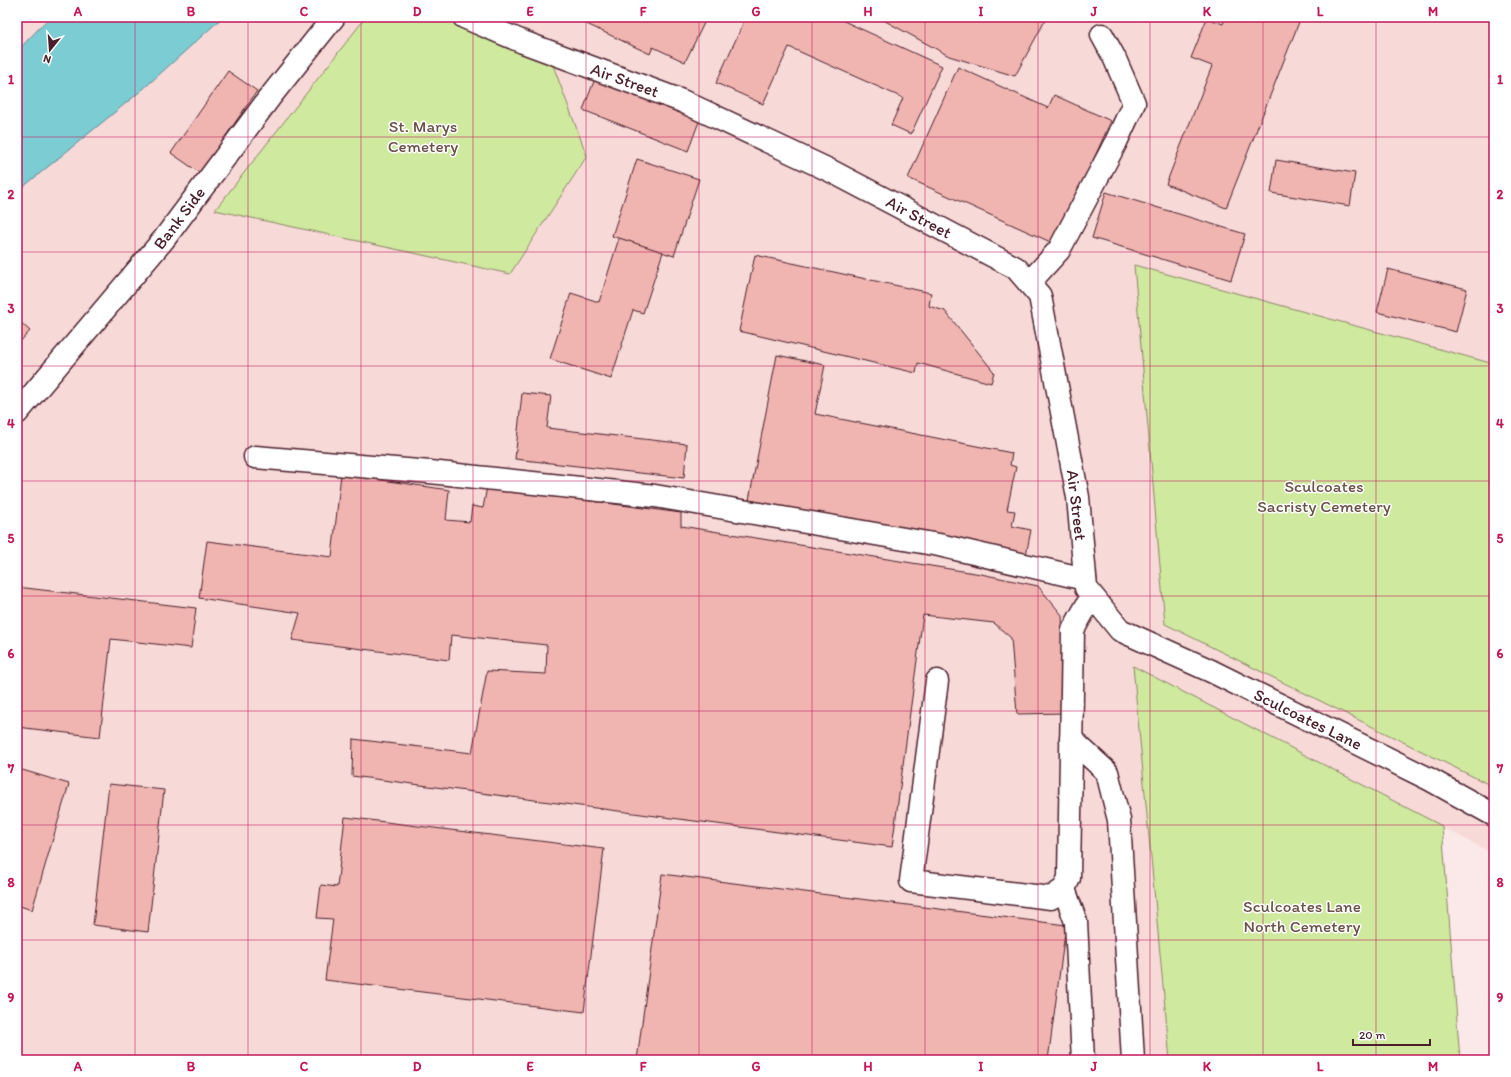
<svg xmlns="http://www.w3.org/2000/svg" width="1511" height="1077" viewBox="0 0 1511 1077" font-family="Itim,sans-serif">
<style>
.built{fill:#f7d9d8}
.green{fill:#cfe99f;stroke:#8c8465}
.water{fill:#7bccd3;stroke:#678790}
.building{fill:#f0b5b1;stroke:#4a1f2b}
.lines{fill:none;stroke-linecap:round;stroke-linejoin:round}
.minor-casing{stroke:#4a1f2b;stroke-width:25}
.minor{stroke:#fff;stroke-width:22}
.grid{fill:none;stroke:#c2185b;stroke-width:1;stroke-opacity:0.55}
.labels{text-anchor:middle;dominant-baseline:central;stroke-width:3;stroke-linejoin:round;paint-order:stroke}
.street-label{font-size:17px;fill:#4a1f2b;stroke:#fff}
.park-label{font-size:17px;fill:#6b5248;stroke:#fff}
.neatline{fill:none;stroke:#c2185b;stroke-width:1.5}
.grid-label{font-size:13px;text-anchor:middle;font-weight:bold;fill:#c2185b}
</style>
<rect width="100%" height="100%" fill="#fae9e8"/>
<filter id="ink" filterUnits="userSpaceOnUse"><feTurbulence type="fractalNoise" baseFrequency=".025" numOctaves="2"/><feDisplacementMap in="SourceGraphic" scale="8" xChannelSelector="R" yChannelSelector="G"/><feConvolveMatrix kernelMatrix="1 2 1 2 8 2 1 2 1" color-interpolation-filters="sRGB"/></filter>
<g filter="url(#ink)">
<g class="built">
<polygon points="17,17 52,17 17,51"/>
<polygon points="223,17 1494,17 1494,854 1133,666 1170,1060 17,1060 17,191 142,90"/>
</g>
<g class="green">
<polygon points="366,17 439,17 551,60 587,156 510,274 215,210"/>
<polygon points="1134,265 1494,364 1494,787 1165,624"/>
<polygon points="1133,666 1442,826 1460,1060 1170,1060"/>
</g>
<polygon class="water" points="50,17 223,17 142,90 17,192 17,51"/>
<g class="building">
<polygon points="572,17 707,17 685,62 653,47 650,54"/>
<polygon points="746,17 835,17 942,66 911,134 891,125 903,98 789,47 763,104 716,83"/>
<polygon points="878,17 1047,17 1015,76 949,56"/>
<polygon points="1226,17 1301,17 1226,208 1166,184 1212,66 1191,58 1207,18 1223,24"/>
<polygon points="958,67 1048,108 1054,95 1111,121 1055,244 908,178"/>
<polygon points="228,71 257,91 200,173 171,153"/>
<polygon points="596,76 701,116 688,151 583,110"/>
<polygon points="637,159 699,179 674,256 612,236"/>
<polygon points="1276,160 1355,173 1350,206 1271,193"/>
<polygon points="1106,192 1245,234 1231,280 1092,238"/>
<polygon points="619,238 663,252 643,313 633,310 611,379 550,359 571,293 599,302"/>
<polygon points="755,255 931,293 929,306 945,311 994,372 991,383 918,363 916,373 739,331"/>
<polygon points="1388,269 1467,289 1456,332 1377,312"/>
<polygon points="17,319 30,331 17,345"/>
<polygon points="777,355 825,365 815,414 1012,453 1010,465 1016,467 1007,510 1015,511 1012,526 1031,530 1026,555 749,500"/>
<polygon points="522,393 551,396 547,428 687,444 684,478 515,459"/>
<polygon points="341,474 449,490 446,520 470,522 472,506 483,508 487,487 681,513 681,526 981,574 1038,586 1062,615 1065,713 1017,714 1011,638 994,623 923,615 892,847 352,776 353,739 472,753 487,671 546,674 547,645 451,635 449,660 292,640 300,613 199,598 207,541 332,557"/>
<polygon points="17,587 196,608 191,648 111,639 100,737 17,727"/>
<polygon points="19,769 69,784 32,910 17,905 17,775"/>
<polygon points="109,784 164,790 148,932 93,925"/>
<polygon points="345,817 604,849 584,1012 325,980 333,919 317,918 321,885 337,887"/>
<polygon points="662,874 1066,925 1048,1060 637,1060"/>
</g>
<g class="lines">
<g class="minor-casing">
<g id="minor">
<polyline points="464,17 523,42 682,101 831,171 1016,268 1040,296 1078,497 1086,588 1120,630 1211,671 1429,779 1494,815"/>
<polyline points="1029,283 1059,250 1116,142 1134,103 1114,57 1102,35"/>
<polyline points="17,413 164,239 270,97 334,17"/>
<polyline points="255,457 430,472 655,496 939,545 1085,579"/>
<polyline points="937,681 911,881 1051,898 1064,889 1069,878 1073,630 1092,596"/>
<polyline points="1071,739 1107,772 1119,820 1133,1060"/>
<polyline points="1064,889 1076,922 1083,1060"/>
</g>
</g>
<use href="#minor" class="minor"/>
</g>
</g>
<path class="grid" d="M 135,17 L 135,1060M 248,17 L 248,1060M 361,17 L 361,1060M 473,17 L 473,1060M 586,17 L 586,1060M 699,17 L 699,1060M 812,17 L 812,1060M 925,17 L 925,1060M 1038,17 L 1038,1060M 1150,17 L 1150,1060M 1263,17 L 1263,1060M 1376,17 L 1376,1060M 17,137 L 1494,137M 17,252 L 1494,252M 17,366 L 1494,366M 17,481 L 1494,481M 17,596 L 1494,596M 17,711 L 1494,711M 17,825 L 1494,825M 17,940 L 1494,940"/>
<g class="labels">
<g class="street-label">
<text transform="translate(625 80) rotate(20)">Air Street</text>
<text transform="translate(919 217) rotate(28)">Air Street</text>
<text transform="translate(179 218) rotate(-53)">Bank Side</text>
<text transform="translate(1077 505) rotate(83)">Air Street</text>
<text transform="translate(1308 719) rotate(26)">Sculcoates Lane</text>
</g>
<g class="park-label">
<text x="423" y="126">St. Marys<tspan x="423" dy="20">Cemetery</tspan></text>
<text x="1324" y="486">Sculcoates<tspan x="1324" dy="20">Sacristy Cemetery</tspan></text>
<text x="1302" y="906">Sculcoates Lane<tspan x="1302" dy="20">North Cemetery</tspan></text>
</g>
</g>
<rect width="1511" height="1077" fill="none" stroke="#fff" stroke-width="44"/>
<g transform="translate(50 50) rotate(197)" stroke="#ffffff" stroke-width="3" paint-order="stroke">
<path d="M0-3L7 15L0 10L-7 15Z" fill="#4a1f2b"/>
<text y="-6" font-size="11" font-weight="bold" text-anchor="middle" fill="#4a1f2b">N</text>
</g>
<path d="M1353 1039v6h77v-6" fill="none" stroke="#4a1f2b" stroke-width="2"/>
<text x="1359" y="1039" font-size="12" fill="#4a1f2b" stroke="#ffffff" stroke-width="3" paint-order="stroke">20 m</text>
<rect x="22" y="22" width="1467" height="1033" class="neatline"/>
<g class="grid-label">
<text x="78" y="16">A</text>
<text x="191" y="16">B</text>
<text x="304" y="16">C</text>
<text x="417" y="16">D</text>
<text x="530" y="16">E</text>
<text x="643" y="16">F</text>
<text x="756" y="16">G</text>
<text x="868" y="16">H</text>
<text x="981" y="16">I</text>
<text x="1094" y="16">J</text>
<text x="1207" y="16">K</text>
<text x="1320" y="16">L</text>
<text x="1433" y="16">M</text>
<text x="11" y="84">1</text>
<text x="1500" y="84">1</text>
<text x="11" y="199">2</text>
<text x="1500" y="199">2</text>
<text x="11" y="313">3</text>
<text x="1500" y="313">3</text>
<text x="11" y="428">4</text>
<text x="1500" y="428">4</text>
<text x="11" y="543">5</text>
<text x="1500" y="543">5</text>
<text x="11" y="658">6</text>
<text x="1500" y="658">6</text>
<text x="11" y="773">7</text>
<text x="1500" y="773">7</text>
<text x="11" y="887">8</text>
<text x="1500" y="887">8</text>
<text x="11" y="1002">9</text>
<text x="1500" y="1002">9</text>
<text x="78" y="1071">A</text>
<text x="191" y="1071">B</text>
<text x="304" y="1071">C</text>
<text x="417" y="1071">D</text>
<text x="530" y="1071">E</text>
<text x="643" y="1071">F</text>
<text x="756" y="1071">G</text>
<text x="868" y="1071">H</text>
<text x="981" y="1071">I</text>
<text x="1094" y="1071">J</text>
<text x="1207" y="1071">K</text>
<text x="1320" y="1071">L</text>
<text x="1433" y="1071">M</text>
</g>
</svg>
